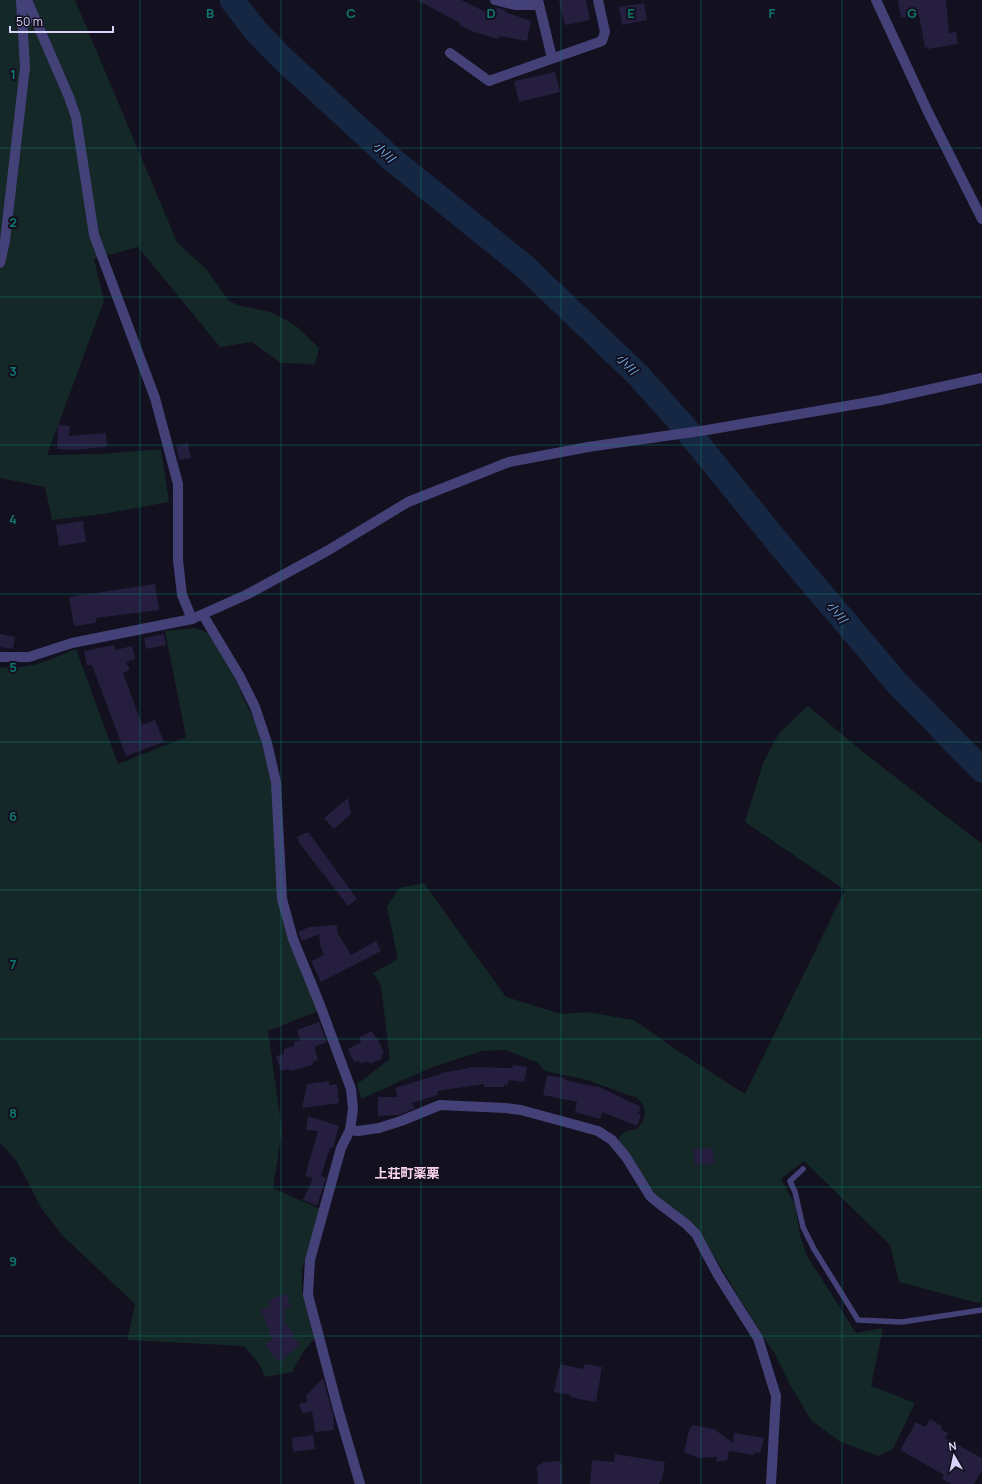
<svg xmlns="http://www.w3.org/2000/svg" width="982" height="1484" viewBox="0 0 982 1484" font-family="Manrope,'Noto Sans JP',sans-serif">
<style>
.green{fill:#142828}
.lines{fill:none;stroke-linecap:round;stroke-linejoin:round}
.river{stroke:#162743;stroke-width:25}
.building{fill:#251e3e}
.service{stroke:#444178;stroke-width:5.5}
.minor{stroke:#444178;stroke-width:10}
.tertiary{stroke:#444178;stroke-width:10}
.grid{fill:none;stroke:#0f766e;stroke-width:1;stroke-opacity:0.55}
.labels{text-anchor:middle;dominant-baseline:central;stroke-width:4;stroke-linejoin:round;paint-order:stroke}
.water-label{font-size:12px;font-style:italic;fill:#6fb0ec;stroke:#13101f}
.quarter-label{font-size:13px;font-weight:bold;fill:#f9d5ec;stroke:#13101f}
.grid-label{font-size:13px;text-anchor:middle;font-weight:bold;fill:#0f766e;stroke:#13101f;stroke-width:4;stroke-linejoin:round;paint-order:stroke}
</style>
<rect width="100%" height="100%" fill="#13101f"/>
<g class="green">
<polygon points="0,0 75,0 177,242 206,269 229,301 237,305 270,312 286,320 297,327 319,348 315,364 281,363 252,342 220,347 138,247 94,259 104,301 47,455 103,454 161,449 169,502 103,514 52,520 45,487 0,478"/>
<path d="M 195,628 L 208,633 L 225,658 L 257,726 L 269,772 L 274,799 L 275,861 L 318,1011 L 268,1031 L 282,1131 L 273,1188 L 320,1209 L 302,1270 L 302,1289 L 314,1339 L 303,1352 L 292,1372 L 265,1377 L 260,1365 L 244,1346 L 127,1340 L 135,1304 L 62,1235 L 42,1209 L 16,1160 L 0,1143 L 0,668 C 9,666 19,668 28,666 C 44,663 61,655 76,649 L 118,764 L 186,737 L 165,631 Z"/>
<path d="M 808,706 L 863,752 L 982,844 L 982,1301 L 978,1303 L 899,1282 L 890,1245 L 804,1161 L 781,1179 L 795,1205 L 800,1235 L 807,1256 L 856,1333 L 883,1328 L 871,1386 L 915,1403 L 893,1449 L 878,1456 L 839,1441 L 811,1420 L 790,1385 L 774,1352 L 765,1340 L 697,1228 L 657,1197 L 619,1141 L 619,1137 C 625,1131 628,1130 636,1130 C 646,1120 649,1108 637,1098 L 587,1080 L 545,1071 L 538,1063 L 506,1050 L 482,1051 L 430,1068 L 361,1099 L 357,1084 L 390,1059 L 381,986 L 373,973 L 398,959 L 387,907 L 399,888 L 424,883 L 506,997 L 561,1014 L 587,1012 L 634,1020 L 672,1047 L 745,1094 L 845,890 L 745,822 L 763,763 L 779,733 Z"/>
</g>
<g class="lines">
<polyline class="river" points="232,0 256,31 281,57 394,161 524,266 637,374 681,423 780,545 897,683 982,770"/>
</g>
<g class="building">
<polygon points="417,0 461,0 492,15 495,7 506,10 505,12 531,21 527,41 499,36 498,39 474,32 459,25 460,23"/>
<polygon points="559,0 586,0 590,20 565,25"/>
<polygon points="898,0 946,0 949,33 956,32 958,44 928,49 928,47 925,48 919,15 901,18"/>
<polygon points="644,3 647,20 622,25 619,7"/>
<polygon points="555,72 560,92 519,102 514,81"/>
<polygon points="58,425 70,426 69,436 106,433 107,445 106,447 74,450 57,449"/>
<polygon points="188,443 191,458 179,460 176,446"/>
<polygon points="83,521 86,542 59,546 56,525"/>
<polygon points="155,584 159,610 96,618 96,623 74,626 69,597"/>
<polygon points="0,634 15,637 13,649 0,647"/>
<polygon points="164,634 166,645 146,649 144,638"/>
<polygon points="114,645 115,650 132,646 135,659 126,662 130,670 123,673 142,725 155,720 164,742 126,756 92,665 87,665 84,651"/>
<polygon points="348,798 351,814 334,829 324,818"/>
<polygon points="305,833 309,833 357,899 348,906 300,844 297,837"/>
<polygon points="337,925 337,932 351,955 376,941 381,951 321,982 311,961 324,955 320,945 319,934 302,941 298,932 309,927"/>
<polygon points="319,1022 327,1042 314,1047 318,1060 313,1062 313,1065 290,1071 288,1069 281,1071 276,1056 284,1054 284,1049 294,1046 294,1042 300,1040 297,1030"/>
<polygon points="372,1031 376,1038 377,1038 384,1053 381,1055 382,1059 370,1064 368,1061 361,1064 359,1061 354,1062 348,1049 361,1042 359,1037"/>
<polygon points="513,1065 527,1067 524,1082 509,1080 508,1084 504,1085 504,1087 484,1087 484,1084 437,1091 438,1095 412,1103 415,1108 399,1115 378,1116 378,1097 398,1097 395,1088 441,1074 441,1073 469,1068 469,1067 513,1068"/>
<polygon points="547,1075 565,1078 565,1080 596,1087 597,1086 641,1107 638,1113 641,1115 637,1126 602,1112 600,1119 575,1112 577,1102 543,1095"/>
<polygon points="329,1081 329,1085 337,1084 339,1103 302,1108 307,1084"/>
<polygon points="308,1116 339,1126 333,1148 330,1148 321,1176 326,1178 317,1206 303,1200 313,1178 305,1176 318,1131 306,1130"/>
<polygon points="713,1148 714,1164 695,1165 693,1149"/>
<polygon points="286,1294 291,1307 283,1310 286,1318 282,1320 295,1335 293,1336 300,1345 279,1362 265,1345 272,1339 261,1310 270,1307 268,1300"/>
<polygon points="560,1364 583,1369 585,1364 602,1367 596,1402 578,1399 571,1397 571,1395 554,1392"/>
<polygon points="323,1378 333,1414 334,1430 315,1432 312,1411 303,1414 299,1404 307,1402 306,1396"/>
<polygon points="930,1419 942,1426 941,1429 948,1433 945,1438 982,1458 982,1470 974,1484 952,1484 942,1479 944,1475 900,1450 916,1422 925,1427"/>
<polygon points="693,1425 714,1429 733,1443 734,1433 764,1438 760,1453 755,1452 754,1455 729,1451 727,1460 716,1462 717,1457 698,1458 684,1452 689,1430"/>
<polygon points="313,1435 315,1449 293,1452 292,1438"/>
<polygon points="615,1454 665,1462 662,1481 660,1481 659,1484 590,1484 592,1460 614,1462"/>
<polygon points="559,1461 562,1465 562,1484 538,1484 537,1466 544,1462"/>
</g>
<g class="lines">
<polyline class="service" points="803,1169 790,1181 795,1192 803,1227 814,1249 858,1320 902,1322 982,1310"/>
<g class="minor">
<polyline points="27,0 69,97 76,117 94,235 155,398 178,484 178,560 182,595 192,619 248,594 327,551 408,502 509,462 588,447 707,430 881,400 982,378"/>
<polyline points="495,0 515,5 539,5"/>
<polyline points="538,0 552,58"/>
<polyline points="450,53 489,81 602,41 605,32 598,0"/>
<polyline points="0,263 5,241 25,67 21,0"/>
<polyline points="203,615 239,675 255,707 267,743 276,782 282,899 293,939 320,1005 351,1089 353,1109 350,1130 341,1148 310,1260 308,1295 338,1409 360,1484"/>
<polyline points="350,1130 358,1131 379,1128 401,1121 440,1105 505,1108 521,1110 598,1131 612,1140 626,1157 650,1196 657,1202 686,1224 696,1234 718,1275 758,1338 776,1396 771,1484"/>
</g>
<g class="tertiary">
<polyline points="876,0 928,112 982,219"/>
<polyline points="0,657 29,657 72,643 192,619"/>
</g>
</g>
<path class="grid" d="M 140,0 L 140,1484M 281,0 L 281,1484M 421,0 L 421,1484M 561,0 L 561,1484M 701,0 L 701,1484M 842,0 L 842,1484M 0,148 L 982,148M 0,297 L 982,297M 0,445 L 982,445M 0,594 L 982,594M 0,742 L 982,742M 0,890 L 982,890M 0,1039 L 982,1039M 0,1187 L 982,1187M 0,1336 L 982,1336"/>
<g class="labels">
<g class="water-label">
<text transform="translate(384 152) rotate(42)">小川</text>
<text transform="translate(627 364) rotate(45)">小川</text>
<text transform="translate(837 612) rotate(50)">小川</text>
</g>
<g class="quarter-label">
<text x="407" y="1173">上荘町薬栗</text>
</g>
</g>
<g class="grid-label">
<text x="210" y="18">B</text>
<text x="351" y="18">C</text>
<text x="491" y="18">D</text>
<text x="631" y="18">E</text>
<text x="772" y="18">F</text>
<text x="912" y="18">G</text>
<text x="13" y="79">1</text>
<text x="13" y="227">2</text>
<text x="13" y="376">3</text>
<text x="13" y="524">4</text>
<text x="13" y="672">5</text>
<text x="13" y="821">6</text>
<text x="13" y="969">7</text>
<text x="13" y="1118">8</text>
<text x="13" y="1266">9</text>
</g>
<g transform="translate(954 1456) rotate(351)" stroke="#13101f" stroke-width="3" paint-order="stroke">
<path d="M0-3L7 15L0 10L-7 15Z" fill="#d8d4f9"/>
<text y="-6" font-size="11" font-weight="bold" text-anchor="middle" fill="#d8d4f9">N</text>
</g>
<path d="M10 26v6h103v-6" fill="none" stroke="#d8d4f9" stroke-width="2"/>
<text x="16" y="26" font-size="12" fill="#d8d4f9" stroke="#13101f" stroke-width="3" paint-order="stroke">50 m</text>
</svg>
